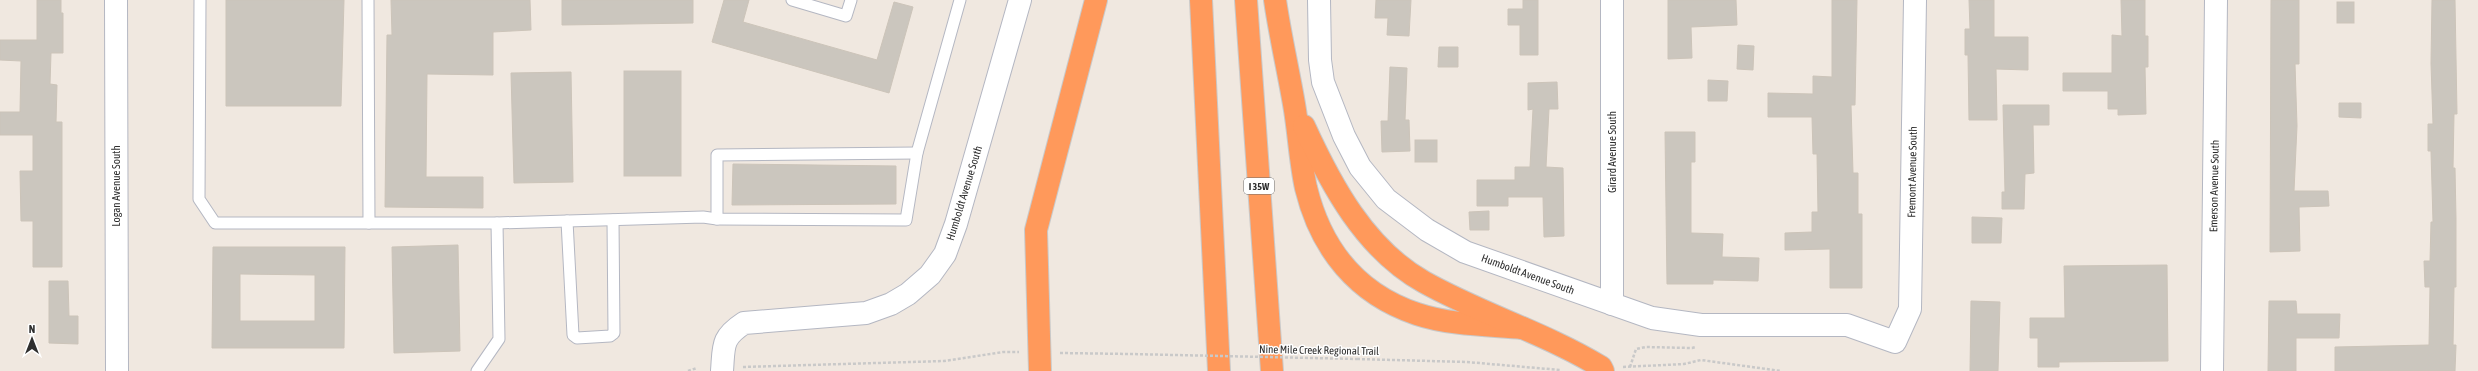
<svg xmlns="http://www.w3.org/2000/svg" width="2478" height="371" viewBox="0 0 2478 371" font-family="'Asap Condensed',sans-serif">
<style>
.building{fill:#cbc6be;stroke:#ccc4b9;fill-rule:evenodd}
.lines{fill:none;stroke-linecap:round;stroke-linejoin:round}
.lane-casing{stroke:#b4b7c2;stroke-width:13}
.street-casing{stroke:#b4b7c2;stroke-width:24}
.highway-casing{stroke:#c9c9c9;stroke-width:24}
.path{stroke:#c9c9c9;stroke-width:2.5;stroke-dasharray:3 2;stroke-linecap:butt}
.lane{stroke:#fff;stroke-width:11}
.street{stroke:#fff;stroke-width:22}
.highway{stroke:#ff995b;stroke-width:22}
.path-bridge{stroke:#c9c9c9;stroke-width:2.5;stroke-dasharray:3 2;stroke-linecap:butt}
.labels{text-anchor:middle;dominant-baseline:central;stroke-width:3;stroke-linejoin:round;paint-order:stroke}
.shield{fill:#fff;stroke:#6d6d6d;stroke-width:1}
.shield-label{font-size:10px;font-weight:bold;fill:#2e2e2e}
.street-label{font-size:11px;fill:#2e2e2e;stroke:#fff}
</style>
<rect width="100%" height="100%" fill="#f0e8e0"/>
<g class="building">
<polygon points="37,0 61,0 61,13 63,13 63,53 51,53 50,84 57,85 56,122 62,122 62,267 33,267 33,221 21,221 20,171 33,171 33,135 0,135 0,112 20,112 21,61 0,60 0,40 37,40"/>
<polygon points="226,0 344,0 341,106 226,106"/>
<polygon points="391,0 530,0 531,30 493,32 493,75 427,74 426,177 483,177 483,208 385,207 387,35 392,35"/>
<polygon points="562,0 693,0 693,23 562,25"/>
<polygon points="724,0 749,0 743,22 877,60 894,2 913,7 889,93 712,42"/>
<polygon points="1376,0 1411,0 1409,36 1387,35 1388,18 1375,18"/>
<polygon points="1523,0 1538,0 1538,55 1520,55 1520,25 1508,25 1508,9 1523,9"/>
<polygon points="1668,0 1736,0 1737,25 1691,27 1692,58 1668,59"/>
<polygon points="1832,0 1857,0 1855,105 1851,105 1853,173 1858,173 1858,214 1862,214 1862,288 1830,288 1830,249 1785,250 1785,233 1812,232 1812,212 1818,212 1817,154 1813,154 1812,117 1768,117 1768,93 1813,94 1813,76 1832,77"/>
<polygon points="1969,0 1994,0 1994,37 2028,37 2028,70 1996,69 1997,120 1969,120 1968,55 1965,55 1965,29 1970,29"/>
<polygon points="2121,0 2145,0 2145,36 2148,36 2148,67 2145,67 2146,114 2118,115 2118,109 2108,109 2108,91 2063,91 2063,73 2112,73 2112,35 2122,36"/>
<polygon points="2271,0 2299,0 2299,64 2295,64 2297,126 2294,191 2328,191 2329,206 2299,207 2300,251 2270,252"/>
<polygon points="2432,0 2455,0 2457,114 2454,114 2453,168 2455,168 2456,219 2456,287 2454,287 2453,345 2456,345 2455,371 2335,371 2335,347 2429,345 2430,287 2425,287 2424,261 2430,261 2431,222 2433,222 2431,151 2428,151 2428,124 2433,124 2431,63"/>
<rect x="2337" y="2" width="17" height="21"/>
<polygon points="1738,45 1754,46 1753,70 1737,69"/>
<polygon points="1439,47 1458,47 1458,67 1438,67"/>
<polygon points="1390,67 1407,68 1405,120 1409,120 1410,151 1382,152 1381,121 1388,121"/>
<rect x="624" y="71" width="57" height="105"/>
<polygon points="571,72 573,182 514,183 511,73"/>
<polygon points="1708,80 1728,81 1727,101 1708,101"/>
<polygon points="1557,82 1558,109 1549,109 1546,167 1563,168 1564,236 1544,237 1543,197 1508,197 1508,206 1477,206 1477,180 1515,180 1515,167 1530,167 1533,109 1528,110 1528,83"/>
<polygon points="2339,103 2361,103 2361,118 2339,117"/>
<polygon points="2003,105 2049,105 2049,125 2033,125 2034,173 2025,174 2024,209 2002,209 2002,192 2005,192"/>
<polygon points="1665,132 1695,132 1695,162 1691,162 1691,233 1723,234 1722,257 1759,258 1758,281 1713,280 1713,284 1667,284"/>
<rect x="1415" y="140" width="22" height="22"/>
<polygon points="733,164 896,166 896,204 732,205"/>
<polygon points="1489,211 1489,230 1470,230 1469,212"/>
<polygon points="1972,217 2002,218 2001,243 1972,243"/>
<polygon points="458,245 460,351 394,353 392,247"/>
<path d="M 213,247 L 345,247 L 344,348 L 212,348 ZM 240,274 L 315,275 L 315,321 L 240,321 Z"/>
<polygon points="2167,265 2168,361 2059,362 2059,367 2038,367 2038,338 2030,338 2030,318 2065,318 2064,266"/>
<polygon points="49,281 68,281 69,316 78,316 78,344 49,343"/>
<polygon points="1971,301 2000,302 1998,371 1970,371"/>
<polygon points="2269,301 2296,301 2297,314 2340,314 2339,338 2296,338 2296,371 2268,371"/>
</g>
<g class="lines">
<g class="lane-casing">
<g id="lane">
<polyline points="200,0 199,199 215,223 497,223 499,339 477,371"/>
<polyline points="368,0 369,223"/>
<polyline points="792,0 846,16 851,0"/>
<polyline points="717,219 717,155 917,153"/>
<polyline points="567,221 573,335 577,338 610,336 614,333 613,220"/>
<polyline points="497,223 703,217 717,219 906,220 917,153 960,0"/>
</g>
</g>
<g class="street-casing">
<g id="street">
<polyline points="116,0 117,371"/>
<polyline points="1319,0 1320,60 1323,82 1344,136 1360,167 1386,199 1427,230 1465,252 1652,318 1701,325 1847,325 1895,342 1910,309 1915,0"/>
<polyline points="1612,304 1612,0"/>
<path d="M 722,371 C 724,346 721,338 744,323 L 866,313 L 891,304 L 908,294 L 930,275 L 945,254 L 956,224 L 1020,0"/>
<polyline points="2212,371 2216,0"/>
</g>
</g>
<g class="highway-casing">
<g id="highway">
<polyline points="1201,0 1219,371"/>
<polyline points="1246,0 1272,371"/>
<path d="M 1275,0 C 1280,35 1288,69 1294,104 C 1299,132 1300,161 1306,188 C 1321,249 1357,294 1417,314 C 1450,325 1487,325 1522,328"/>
<path d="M 1304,126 C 1331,185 1365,249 1424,282 C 1481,314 1545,333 1601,367 L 1603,371"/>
<polyline points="1040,371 1036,230 1096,0"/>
</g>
</g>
<g class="path">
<polyline points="1060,353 1130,354"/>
<polyline points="1357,359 1467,362 1560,370"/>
<polyline points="743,367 944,361 1003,352 1019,352"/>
<polyline points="1623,367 1684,364 1701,360 1781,371"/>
<polyline points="1630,367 1636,349 1646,347 1692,348 1696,347"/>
<polyline points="688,371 697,368"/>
</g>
<use href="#lane" class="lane"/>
<use href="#street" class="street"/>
<use href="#highway" class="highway"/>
<polyline class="path-bridge" points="1130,354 1357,359"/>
</g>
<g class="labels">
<rect class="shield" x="1244" y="178" width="30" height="16" rx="3"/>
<g class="shield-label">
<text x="1259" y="186">I 35W</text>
</g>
<g class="street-label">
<text transform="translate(1612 152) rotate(-90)">Girard Avenue South</text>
<text transform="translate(1912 172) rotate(-89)">Fremont Avenue South</text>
<text transform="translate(116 186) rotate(-90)">Logan Avenue South</text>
<text transform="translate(2214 186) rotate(-89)">Emerson Avenue South</text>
<text transform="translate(964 193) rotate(-73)">Humboldt Avenue South</text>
<text transform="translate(1528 274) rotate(20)">Humboldt Avenue South</text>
<text transform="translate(1319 350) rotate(1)">Nine Mile Creek Regional Trail</text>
</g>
</g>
<g transform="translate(32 339)" stroke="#ffffff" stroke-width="3" paint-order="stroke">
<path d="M0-3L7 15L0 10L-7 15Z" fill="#2e2e2e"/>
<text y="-6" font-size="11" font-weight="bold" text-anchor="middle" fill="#2e2e2e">N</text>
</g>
</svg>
